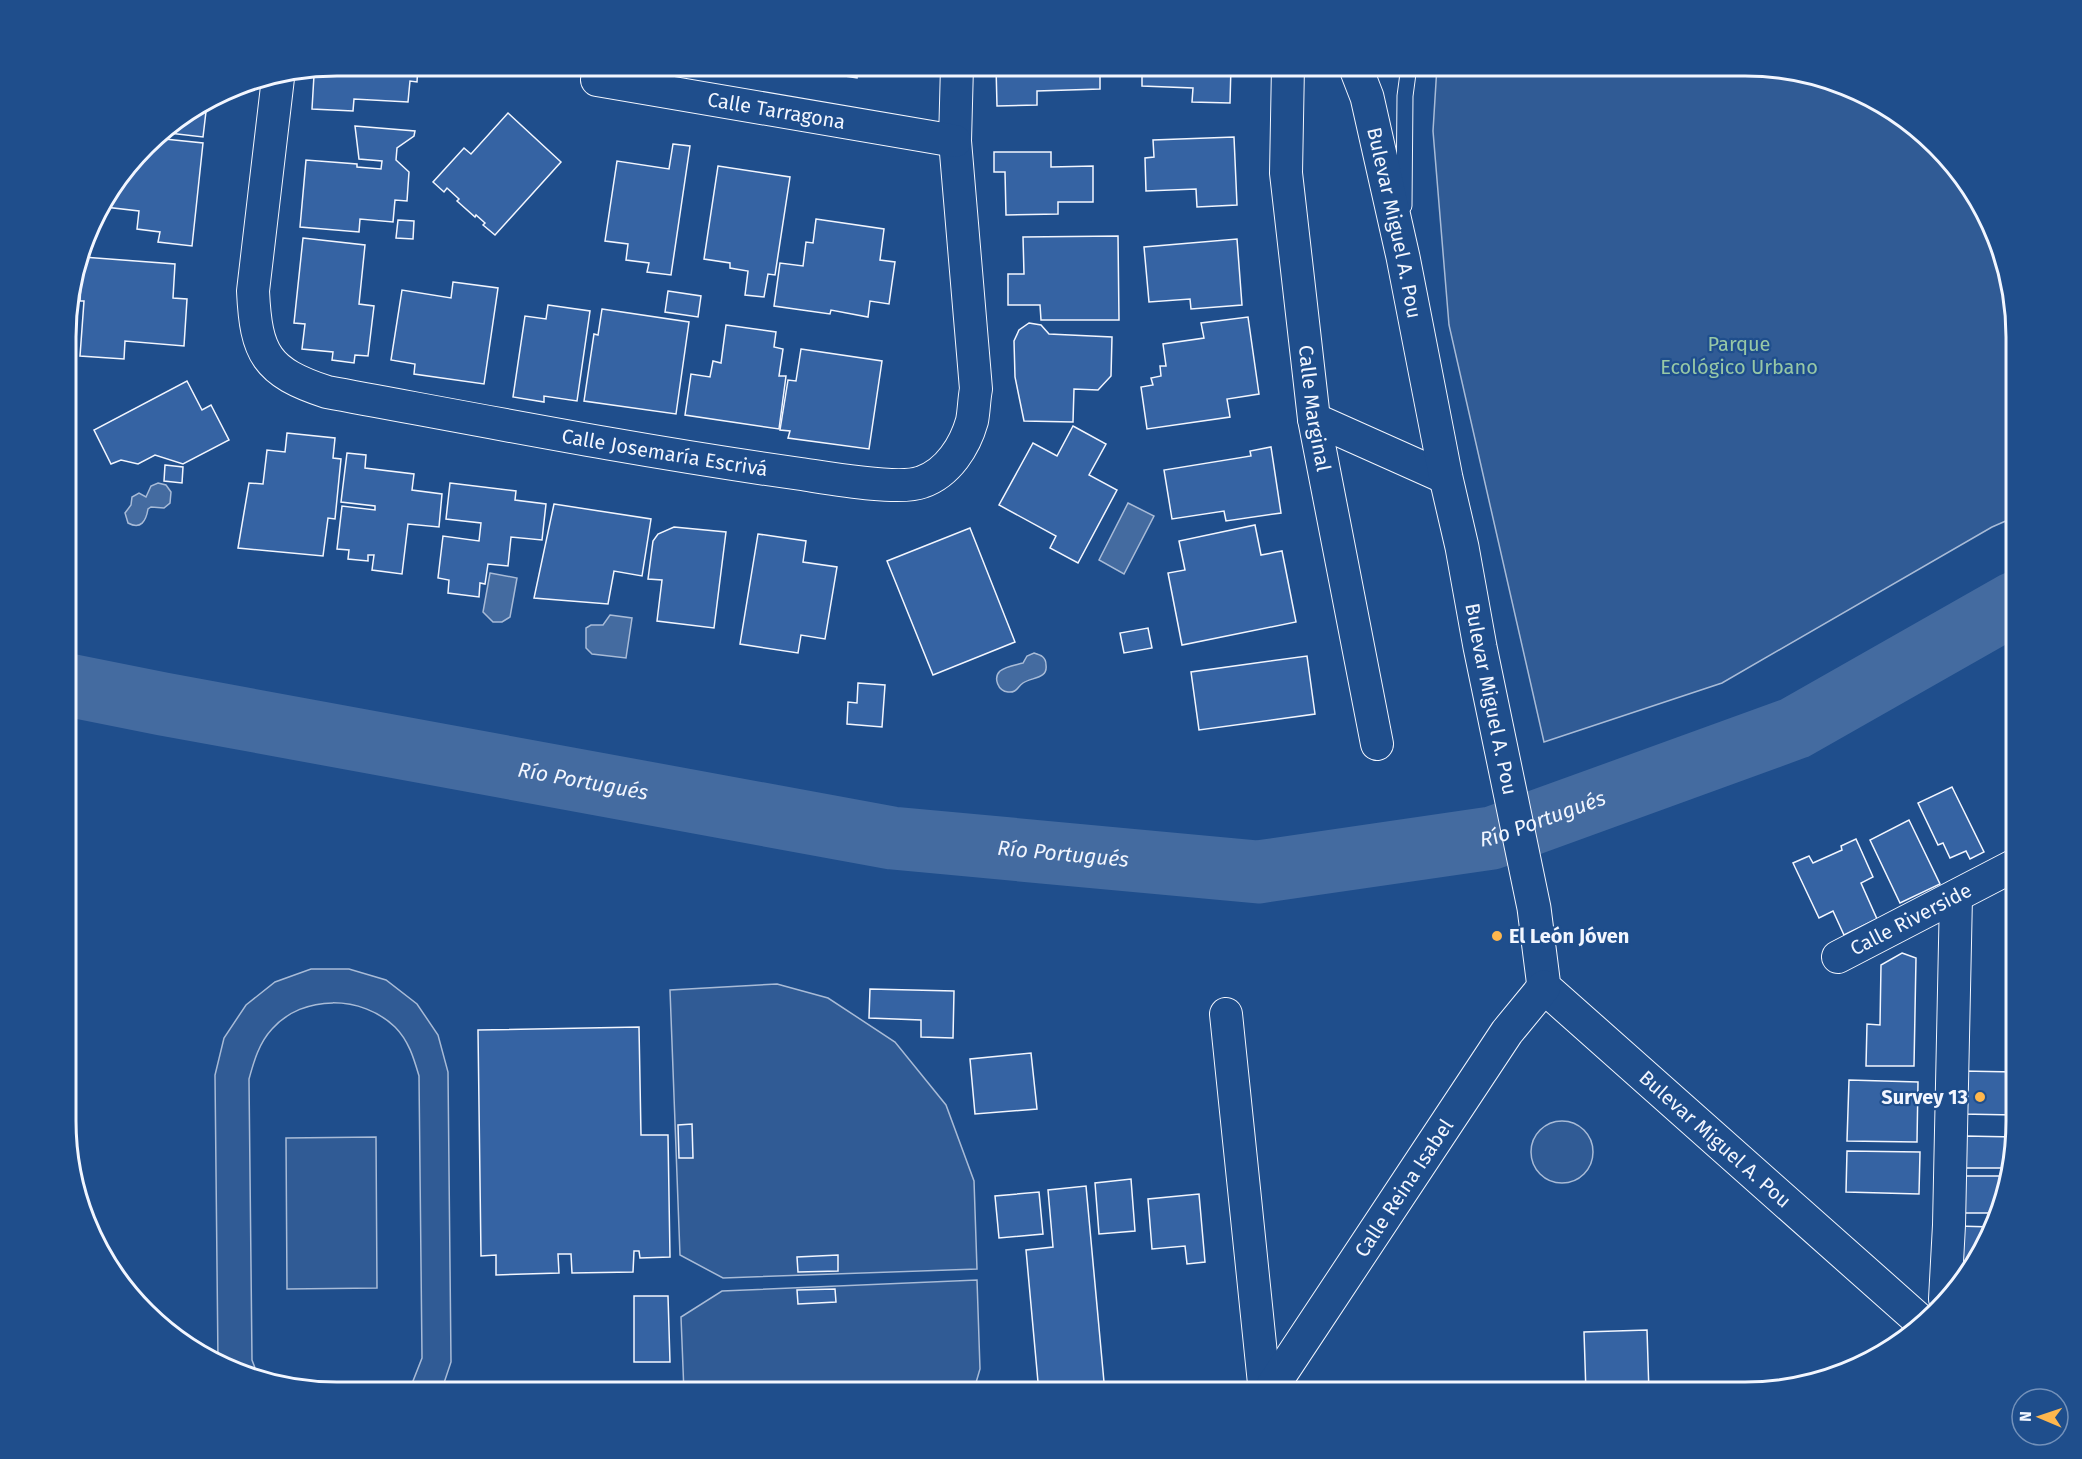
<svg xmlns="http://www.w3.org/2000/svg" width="2082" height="1459" viewBox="0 0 2082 1459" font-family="'Fira Sans',sans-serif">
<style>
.green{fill:#305b95;stroke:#a8bbd7;stroke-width:1.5}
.water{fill:#446ba0;stroke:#a8bbd7;stroke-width:1.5}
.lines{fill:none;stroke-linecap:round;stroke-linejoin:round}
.river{stroke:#446ba0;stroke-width:63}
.building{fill:#3563a3;stroke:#f2f6ff;stroke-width:1.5}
.service-casing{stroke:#f2f6ff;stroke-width:17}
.minor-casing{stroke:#f2f6ff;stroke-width:34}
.primary-casing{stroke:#f2f6ff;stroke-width:35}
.service{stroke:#1f4e8c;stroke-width:15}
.minor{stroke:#1f4e8c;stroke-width:32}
.primary{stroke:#1f4e8c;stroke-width:33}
.poi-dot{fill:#ffb74d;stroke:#1f4e8c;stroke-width:2}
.labels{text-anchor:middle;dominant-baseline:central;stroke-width:4.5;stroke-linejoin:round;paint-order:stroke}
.street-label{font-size:20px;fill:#f2f6ff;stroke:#1f4e8c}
.park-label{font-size:20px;fill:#97c8a6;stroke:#1f4e8c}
.poi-label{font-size:20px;font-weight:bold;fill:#f2f6ff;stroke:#1f4e8c;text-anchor:start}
.water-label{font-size:21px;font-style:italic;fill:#f2f6ff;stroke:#1f4e8c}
.rim{fill:none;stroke:#f2f6ff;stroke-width:3}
</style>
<rect width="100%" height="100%" fill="#1f4e8c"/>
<g class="green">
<polygon points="1437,66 1762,67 1832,81 1909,122 1980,202 2015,320 2015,517 1992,527 1722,683 1544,742 1449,325 1433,131"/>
<path d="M 311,969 L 349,969 L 386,980 L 417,1004 L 438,1035 L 448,1072 L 451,1362 L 441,1392 L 406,1392 L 411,1386 L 422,1358 L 419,1076 C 414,1059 409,1041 395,1027 C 362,995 303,994 272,1029 C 259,1043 254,1061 249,1079 L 252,1360 L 260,1381 L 250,1378 L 218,1361 L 215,1075 L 224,1038 L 246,1005 L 275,982 Z"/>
<polygon points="777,984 828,998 895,1042 946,1105 974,1181 977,1269 723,1278 680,1255 670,990"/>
<circle cx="1562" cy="1152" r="31"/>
<polygon points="376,1137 377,1288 287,1289 286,1138"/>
<polygon points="977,1280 980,1369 973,1393 684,1393 681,1317 722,1291"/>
</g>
<g class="water">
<path d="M 158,483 L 166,485 L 171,492 L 170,503 L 164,508 L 151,507 L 148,509 C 146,521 141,530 128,523 L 125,513 L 131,505 L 132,497 L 139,493 L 146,497 L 151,486 Z"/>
<polygon points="1128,503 1154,516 1124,574 1099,560"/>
<polygon points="490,573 517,578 510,617 502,622 493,622 483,612"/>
<polygon points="610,615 632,618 626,658 592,654 586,648 586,628 591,625 603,625"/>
<path d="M 1034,653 C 1041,655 1046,657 1046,665 C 1048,679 1032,677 1023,683 C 1017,687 1017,693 1008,692 C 998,691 993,678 1000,671 C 1006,666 1016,665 1023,663 L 1027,656 Z"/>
</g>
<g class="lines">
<path class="river" id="s1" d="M 68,685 L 163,704 L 892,838 L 1258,872 L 1492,838 L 1795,728 L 2015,603"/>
</g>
<g class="building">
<polygon points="338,66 418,66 417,82 410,81 408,102 354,99 353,111 312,109 314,75 311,75 311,71"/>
<polygon points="813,66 884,66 883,74 858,71 857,78 812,71"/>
<polygon points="996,66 1100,66 1100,89 1037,91 1037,105 997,106"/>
<polygon points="1142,66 1231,66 1230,103 1192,102 1193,88 1142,86"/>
<polygon points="207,103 203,137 160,132"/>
<polygon points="508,113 561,162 495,235 483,225 485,223 476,215 475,217 457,201 459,199 447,188 444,192 433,182 464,148 471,154"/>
<polygon points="355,126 415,131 414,136 397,148 396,160 409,172 407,201 395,200 393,222 360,219 359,232 300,227 306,160 357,164 357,167 381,169 382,161 359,159"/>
<polygon points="1234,137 1237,205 1197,207 1196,189 1146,191 1145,158 1154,157 1153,140"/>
<polygon points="155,138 203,143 192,246 158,242 160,232 137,229 139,211 105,207 105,203"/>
<polygon points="673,144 690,146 671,275 647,272 649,263 626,260 628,244 605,241 617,161 669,169"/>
<polygon points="994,152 1051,152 1051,167 1093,166 1093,202 1058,202 1058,214 1006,215 1005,172 994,172"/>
<polygon points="718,166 790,177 775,275 768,274 764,297 745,295 748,271 730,268 730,263 704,259"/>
<polygon points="816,219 884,229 880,260 895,262 889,304 870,301 868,317 831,310 830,314 774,306 780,263 803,266 806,242 813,243"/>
<polygon points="398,220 414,221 413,239 396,238"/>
<polygon points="1118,236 1119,320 1041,320 1040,305 1008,305 1008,274 1024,274 1023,237"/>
<polygon points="303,238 365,245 359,304 374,306 368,356 355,355 354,363 332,360 333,352 302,349 305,324 294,323"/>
<polygon points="1237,239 1242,305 1191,309 1190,299 1149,302 1144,247"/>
<polygon points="83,257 175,264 173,298 187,299 184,346 125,341 124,359 80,356 84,301 80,301"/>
<polygon points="453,282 498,288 484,384 414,374 415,364 391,360 402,290 451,298"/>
<polygon points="668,291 701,296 698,317 665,312"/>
<polygon points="548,305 590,311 577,401 544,396 544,402 513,397 525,316 546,319"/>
<polygon points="602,309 689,322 676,414 584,401 594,334 598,335"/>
<polygon points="1248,317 1259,394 1227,399 1230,417 1147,429 1141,387 1153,385 1151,378 1161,376 1160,366 1166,366 1163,344 1204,338 1201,323"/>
<polygon points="1029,323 1041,325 1049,334 1112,337 1111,376 1098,390 1074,389 1073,422 1024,421 1015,377 1014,341 1019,330"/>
<polygon points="726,325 776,332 774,347 783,349 779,376 786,376 779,429 685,415 691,374 710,377 713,361 721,363"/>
<polygon points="801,349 882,361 869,449 788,438 790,431 780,430 788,380 796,381"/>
<polygon points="187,381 202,410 211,405 229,440 183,464 155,455 138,464 121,460 111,464 94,430"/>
<polygon points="1073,426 1106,444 1089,475 1117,490 1078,563 1050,548 1056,536 999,505 1033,443 1057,456"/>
<polygon points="287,433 335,438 333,458 341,459 335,519 328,518 323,556 238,548 249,483 263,484 267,450 285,452"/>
<polygon points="1271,447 1281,513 1226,521 1224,511 1172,519 1164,470 1251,456 1250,451"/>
<polygon points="347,453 366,455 365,468 414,474 412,490 442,494 439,527 408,524 402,574 372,570 374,555 368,555 368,561 348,559 349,550 337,549 342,506 375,510 375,506 341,502"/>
<polygon points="165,465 183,467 182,483 164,481"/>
<polygon points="450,483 516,491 515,500 546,504 542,540 511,537 508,566 488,564 485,584 480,583 479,597 448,593 449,580 438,578 443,536 479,541 481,523 446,519"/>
<polygon points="554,504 651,519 642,576 614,571 608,604 534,598"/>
<polygon points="1255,525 1261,555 1282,551 1296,622 1182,645 1168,573 1185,570 1179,541"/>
<polygon points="674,527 726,532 714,628 657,621 662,580 648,579 653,541 658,534"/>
<polygon points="970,528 1015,642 933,675 887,561"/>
<polygon points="758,534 806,541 803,562 837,567 825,639 801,635 798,653 740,644"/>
<polygon points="1148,628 1152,648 1124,653 1120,633"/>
<polygon points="1307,656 1315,714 1199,730 1191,672"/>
<polygon points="858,683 885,685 882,727 847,724 848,702 857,703"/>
<polygon points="1952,787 1984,852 1970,859 1966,851 1950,858 1943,843 1938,845 1918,803"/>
<polygon points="1909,820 1940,884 1900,903 1870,840"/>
<polygon points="1856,839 1873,877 1861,883 1877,919 1844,935 1833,911 1819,918 1793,863 1809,856 1813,863 1842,850 1841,846"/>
<polygon points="1902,953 1916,958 1914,1066 1866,1066 1867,1024 1880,1025 1881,965"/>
<polygon points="870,989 954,991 953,1038 921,1037 921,1020 869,1018"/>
<polygon points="639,1027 641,1135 668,1135 670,1257 640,1258 639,1251 634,1251 633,1272 572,1273 571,1254 558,1254 559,1273 496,1275 496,1255 481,1256 478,1030"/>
<polygon points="1031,1053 1037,1109 975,1114 970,1059"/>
<polygon points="1962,1071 2015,1072 2015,1115 1961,1114"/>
<polygon points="1849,1080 1918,1082 1917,1142 1847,1141"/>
<polygon points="68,1124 70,1124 76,1179 68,1156"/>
<polygon points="692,1124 693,1158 679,1158 678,1125"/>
<polygon points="1965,1136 2015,1137 2010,1168 1964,1168"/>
<polygon points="1847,1151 1920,1152 1919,1194 1846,1192"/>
<polygon points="1963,1176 2008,1176 2000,1213 1963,1213"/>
<polygon points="1131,1179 1135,1231 1099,1234 1095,1183"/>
<polygon points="1086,1186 1105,1393 1039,1393 1026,1250 1053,1247 1048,1190"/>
<polygon points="1039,1192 1043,1234 999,1238 995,1196"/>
<polygon points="1199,1194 1205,1262 1187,1264 1185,1246 1152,1249 1148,1199"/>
<polygon points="1957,1226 1992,1227 1960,1286"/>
<polygon points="838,1255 838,1271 798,1272 797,1257"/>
<polygon points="835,1289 836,1302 798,1304 797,1290"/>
<polygon points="634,1296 668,1296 670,1362 634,1362"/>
<polygon points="1647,1330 1649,1393 1586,1393 1584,1332"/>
<polygon points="1392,1385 1393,1393 1347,1393 1347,1389"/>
</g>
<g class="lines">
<g class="service-casing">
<polyline id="service" points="1404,206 1405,96 1409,66"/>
</g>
<g class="minor-casing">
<g id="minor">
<path id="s2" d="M 1288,66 L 1286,173 L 1314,419 L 1377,744"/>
<path id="s3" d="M 278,78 L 253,291 C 256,354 266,372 327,392 C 485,421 642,452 801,474 C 828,478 899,491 922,482 C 948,473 965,446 972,421 C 974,411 974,399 976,389 L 955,141 L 957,66"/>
<path id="s4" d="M 597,80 L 955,141"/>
<polyline points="1314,419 1446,478"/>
<path id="s5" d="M 1838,957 L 2015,865"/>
<polyline points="1226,1014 1265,1393"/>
<polyline points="1945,1299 1949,1225 1956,896"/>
</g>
</g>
<g class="primary-casing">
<g id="primary">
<path id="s6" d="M 1355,66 L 1367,97 L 1403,257 L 1446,478 L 1462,547 L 1480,647 L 1534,908 L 1544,987 L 1919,1320"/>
<path id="s7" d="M 1268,1393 L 1507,1032 L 1544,987"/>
</g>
</g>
<use href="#service" class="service"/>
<use href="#minor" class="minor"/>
<use href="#primary" class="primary"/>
</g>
<g class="poi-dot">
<circle cx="1497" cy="936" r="6"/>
<circle cx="1980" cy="1097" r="6"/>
</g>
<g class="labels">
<g class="street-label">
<text stroke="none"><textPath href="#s4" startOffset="182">Calle Tarragona</textPath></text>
<text stroke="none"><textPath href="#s6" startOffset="162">Bulevar Miguel A. Pou</textPath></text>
<text stroke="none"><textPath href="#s2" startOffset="344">Calle Marginal</textPath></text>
<text stroke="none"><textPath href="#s3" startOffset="696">Calle Josemaría Escrivá</textPath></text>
<text stroke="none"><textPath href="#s6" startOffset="648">Bulevar Miguel A. Pou</textPath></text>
<text stroke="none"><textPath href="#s5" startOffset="82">Calle Riverside</textPath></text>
<text stroke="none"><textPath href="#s6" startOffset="1170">Bulevar Miguel A. Pou</textPath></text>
<text stroke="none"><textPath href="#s7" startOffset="246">Calle Reina Isabel</textPath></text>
</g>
<g class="park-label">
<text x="1739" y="344">Parque<tspan x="1739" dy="23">Ecológico Urbano</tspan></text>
</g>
<g class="poi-label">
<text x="1509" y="936">El León Jóven</text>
<text x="1968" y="1097" text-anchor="end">Survey 13</text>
</g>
<g class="water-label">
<text stroke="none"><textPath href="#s1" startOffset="524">Río Portugués</textPath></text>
<text stroke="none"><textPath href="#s1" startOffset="1496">Río Portugués</textPath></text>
<text stroke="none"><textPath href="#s1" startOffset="1010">Río Portugués</textPath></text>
</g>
</g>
<path d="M0 0H2082V1459H0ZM337 76H1745A261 261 0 0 1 2006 337V1121A261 261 0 0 1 1745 1382H337A261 261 0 0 1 76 1121V337A261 261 0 0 1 337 76Z" fill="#1f4e8c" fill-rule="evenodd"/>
<path class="rim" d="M337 76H1745A261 261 0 0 1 2006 337V1121A261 261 0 0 1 1745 1382H337A261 261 0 0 1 76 1121V337A261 261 0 0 1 337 76Z"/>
<g transform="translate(2040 1417) rotate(272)"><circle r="28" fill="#1f4e8c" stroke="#7391ba" stroke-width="1.5"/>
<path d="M0-4.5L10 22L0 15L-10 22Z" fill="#ffb74d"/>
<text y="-9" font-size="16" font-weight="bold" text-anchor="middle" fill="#f2f6ff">N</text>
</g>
</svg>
